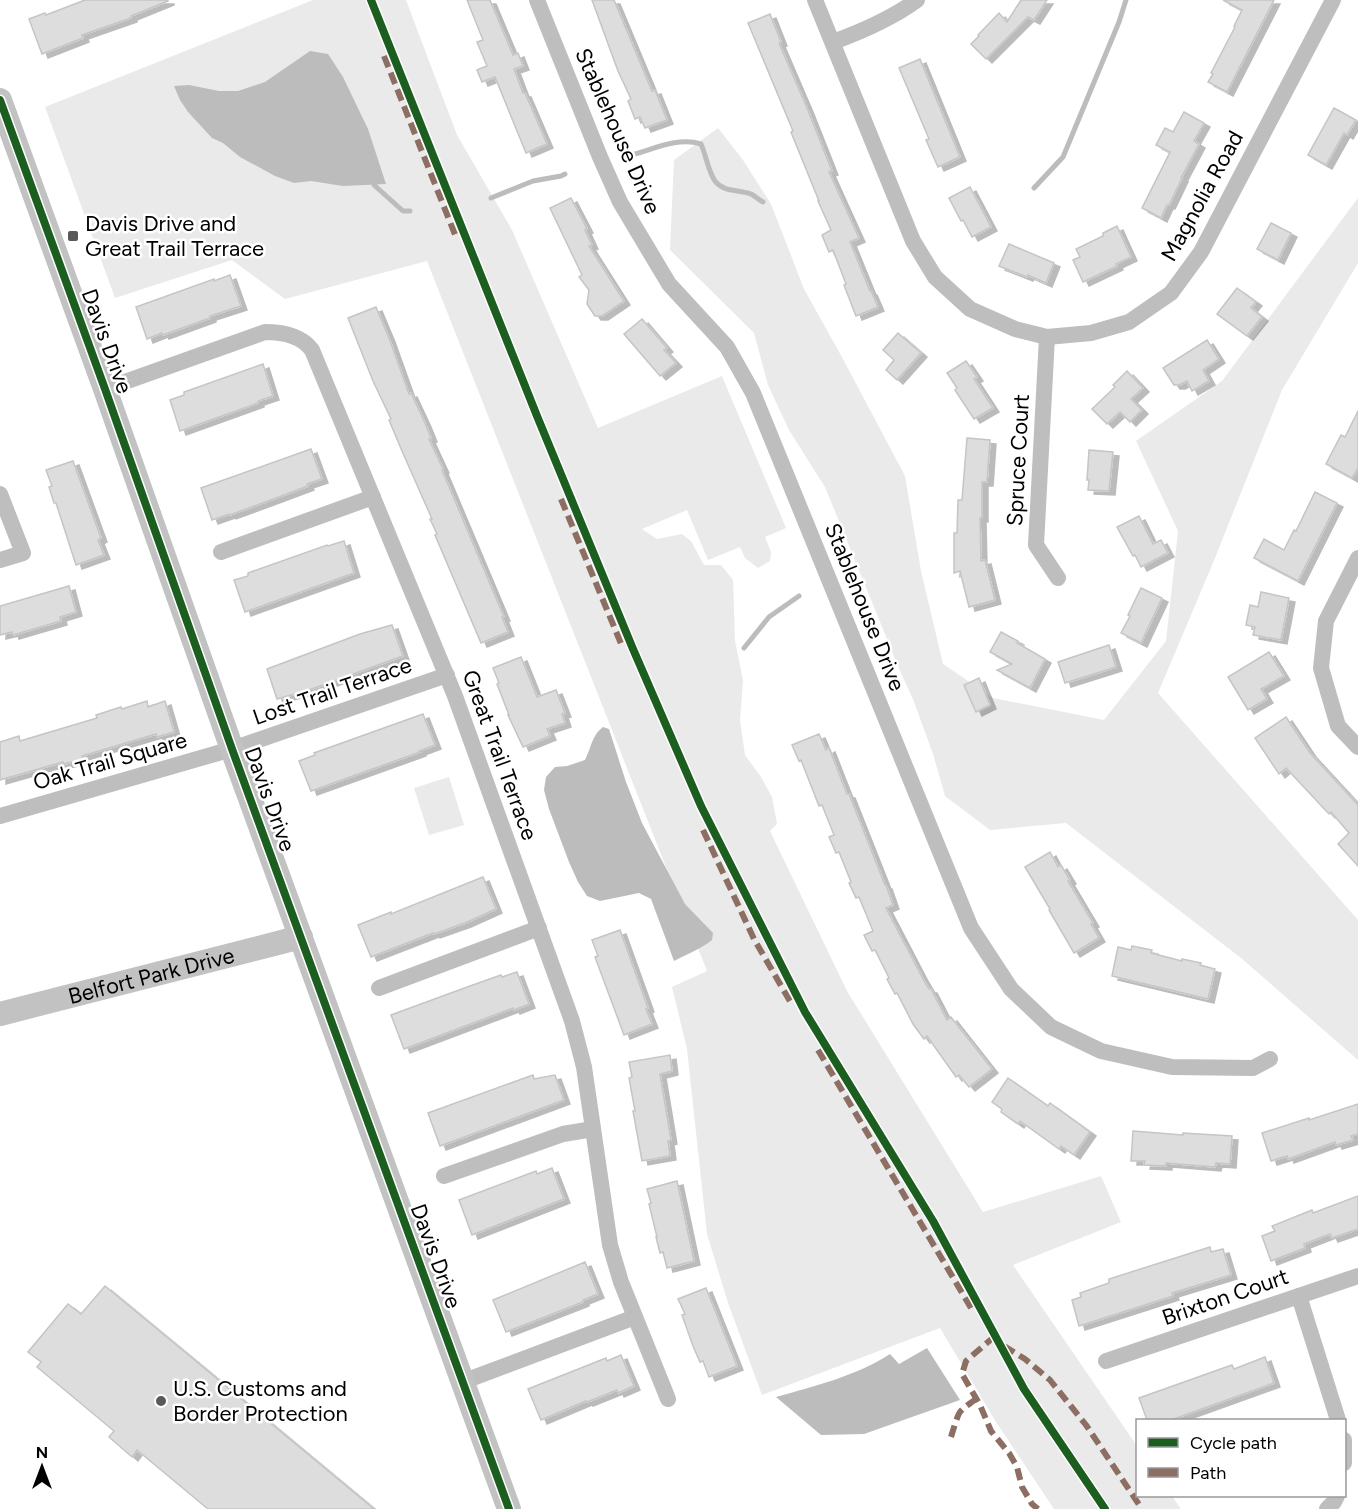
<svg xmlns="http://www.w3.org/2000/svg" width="1358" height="1509" viewBox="0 0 1358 1509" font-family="Figtree,sans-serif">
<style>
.green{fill:#eaeaea}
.water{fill:#bcbcbc}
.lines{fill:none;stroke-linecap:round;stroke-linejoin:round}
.stream{stroke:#bcbcbc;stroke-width:5}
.building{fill:#ddd;stroke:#c5c5c5;stroke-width:1.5;filter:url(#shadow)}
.street{stroke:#bebebe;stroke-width:16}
.secondary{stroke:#c2c2c2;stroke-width:24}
.quiet{stroke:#8d6e63;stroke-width:6;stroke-dasharray:12 6;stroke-linecap:butt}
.cycleway-casing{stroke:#fff;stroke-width:11}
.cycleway{stroke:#1b5e20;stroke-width:8}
.poi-dot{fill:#595959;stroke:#fff;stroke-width:2}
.labels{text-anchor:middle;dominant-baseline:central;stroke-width:5;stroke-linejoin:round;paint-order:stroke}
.street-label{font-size:22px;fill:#000;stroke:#fff}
.poi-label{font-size:22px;fill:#000;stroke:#fff;text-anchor:start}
</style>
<defs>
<filter id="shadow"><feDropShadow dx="6" dy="4" stdDeviation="0" flood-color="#0004"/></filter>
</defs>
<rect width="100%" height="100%" fill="#fff"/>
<g class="green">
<polygon points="313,0 406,0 457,135 512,230 598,428 722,376 786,528 765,537 771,552 770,561 758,568 745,558 740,547 708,560 687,510 642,529 657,539 682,534 691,541 704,565 721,565 733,580 735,641 743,680 740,720 745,755 761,777 772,797 777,824 770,831 847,991 983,1212 1101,1176 1121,1222 1013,1265 1137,1446 1138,1496 1172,1496 1181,1509 1054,1509 996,1422 940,1328 762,1395 728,1303 707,1234 687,1049 672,987 707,971 427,261 285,299 232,260 115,298 45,107"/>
<polygon points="718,128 743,160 771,204 804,289 843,359 905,476 921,571 943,664 993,698 1104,720 1166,641 1178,531 1136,441 1222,381 1358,198 1358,263 1282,390 1213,563 1158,693 1358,920 1358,1060 1241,958 1066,823 990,830 945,796 933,754 913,699 900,671 825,487 789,430 768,385 754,333 670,250 674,160"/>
<polygon points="449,777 464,825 429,835 414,788"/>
</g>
<g class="water">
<polygon points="310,51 328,54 343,77 368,129 386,184 343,186 311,181 294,183 275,176 240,157 223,143 212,138 188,112 180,100 174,86 189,85 219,91 238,91 265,82"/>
<path d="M 603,727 L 609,729 L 626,782 L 642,823 L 685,904 L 713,933 L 712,940 C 701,949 687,954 674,961 L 651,899 L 639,893 L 600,901 L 587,896 L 578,882 L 569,862 L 549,809 L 544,790 L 546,777 L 555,767 L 567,766 L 585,760 C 591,748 592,735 603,727 Z"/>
<path d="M 927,1348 L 960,1400 L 864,1434 L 821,1435 L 776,1397 C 815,1386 856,1376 890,1354 L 899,1364 Z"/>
</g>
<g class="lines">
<g class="stream">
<path d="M 635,154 C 656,148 679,137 701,144 C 706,155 708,171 715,181 C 724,193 738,189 751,194 C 755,196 759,200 763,202"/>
<polyline points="374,185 403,211 410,211"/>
<polyline points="1034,188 1063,157 1119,22 1126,0"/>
<polyline points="491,198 533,181 561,176 565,174"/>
<polyline points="744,648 769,617 799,596"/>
</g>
</g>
<g class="building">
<polygon points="85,0 168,0 168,1 131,16 131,18 82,35 83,38 42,54 29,19 45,13 46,15"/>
<polygon points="467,0 490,0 513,55 518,53 523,66 514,69 523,93 525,93 547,144 526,153 495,77 482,82 477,70 487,66 477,42 483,40"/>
<polygon points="592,0 614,0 652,91 655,90 667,120 645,128 640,117 635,119 628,101 631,99 618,71"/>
<polygon points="1021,0 1047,0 1034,20 1028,17 986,59 971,44 979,36 978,35 999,13 1007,22"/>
<polygon points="1223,0 1274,0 1227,92 1208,82 1213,74 1211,73 1235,27 1234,26 1242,10"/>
<polygon points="770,14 781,42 779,43 807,108 832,171 829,172 859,238 850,242 870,291 871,291 878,307 856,316 844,285 846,284 833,250 829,252 822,235 831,230 818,201 819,201 791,132 793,131 748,23"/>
<polygon points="920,59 960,157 938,167 926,140 929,139 899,68"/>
<polygon points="1334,108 1356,120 1347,135 1344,133 1326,165 1308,155"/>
<polygon points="1184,112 1204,123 1194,141 1199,144 1181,178 1182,178 1169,205 1167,205 1161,218 1142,208 1170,152 1156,145 1165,128 1173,132"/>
<polygon points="970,187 991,227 972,237 963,220 961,221 949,198"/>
<polygon points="571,198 587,229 585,230 592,245 589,246 624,301 602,316 595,316 587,304 589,290 579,277 582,275 550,208"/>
<polygon points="1271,223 1291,233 1278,260 1257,249"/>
<polygon points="1117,226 1131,257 1116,264 1117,266 1083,282 1073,260 1080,257 1076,249 1103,236 1103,233"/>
<polygon points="1009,244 1054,263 1046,283 1028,275 1027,277 999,266"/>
<polygon points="230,275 241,306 210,316 210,318 163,335 162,333 147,339 136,307 214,279 214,281"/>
<polygon points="1237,288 1256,302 1251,308 1262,317 1247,336 1217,314"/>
<polygon points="376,307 389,338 409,394 411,393 425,423 431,438 429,439 443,469 442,470 504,617 502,617 508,632 481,643 435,535 437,534 430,519 432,519 402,451 389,420 391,419 373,381 348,318"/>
<polygon points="642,319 667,348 664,350 676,363 660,376 624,334"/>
<polygon points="898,333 921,353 897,380 886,370 894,360 883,350"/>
<polygon points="1207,340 1219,359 1203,370 1209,381 1192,391 1187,381 1179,385 1174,385 1163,368"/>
<polygon points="966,361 977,377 974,379 993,408 974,419 955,390 957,388 947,373"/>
<polygon points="263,364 273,396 258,401 258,403 180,431 170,400 184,395 184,392"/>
<polygon points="1127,371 1143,388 1131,399 1142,410 1130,422 1120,412 1107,424 1092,409 1115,387 1113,385"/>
<polygon points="1358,411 1358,468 1352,478 1326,464 1341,435 1345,437"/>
<polygon points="967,438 990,440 987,482 982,482 982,518 980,518 981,561 985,560 995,600 969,607 960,571 954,573 954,533 957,533 958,500 962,500"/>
<polygon points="311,449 322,479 307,484 308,486 276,498 230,515 229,514 212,520 201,488"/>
<polygon points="1089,450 1113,452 1109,491 1088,490 1089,480 1087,480"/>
<polygon points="73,461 101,538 98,540 104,555 76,565 56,503 54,503 49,487 52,486 46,470"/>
<polygon points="1315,492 1337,503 1298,581 1254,558 1264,539 1284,550 1294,530 1296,531"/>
<polygon points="1139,516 1153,544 1161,540 1168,553 1141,567 1135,555 1133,556 1117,527"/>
<polygon points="344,541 354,573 245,612 234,580 248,576 248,573 327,545 328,546"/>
<polygon points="69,586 76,612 60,617 61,621 13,635 12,632 0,635 0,606"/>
<polygon points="1141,588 1162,598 1141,643 1121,633 1130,616 1128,615"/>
<polygon points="1261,592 1289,598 1281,640 1253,635 1255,627 1246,625 1250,605 1258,607"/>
<polygon points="392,625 403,656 309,690 277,699 267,669 360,634"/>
<polygon points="1001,632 1018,641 1017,643 1045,659 1030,688 997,670 1012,664 990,652"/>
<polygon points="1109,645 1116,667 1065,683 1058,662"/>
<polygon points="1269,652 1284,676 1261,689 1267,699 1248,710 1228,677"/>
<polygon points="521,657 537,697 556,690 565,713 562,714 565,723 547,729 550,736 523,747 508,715 509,715 497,684 499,683 493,668"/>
<polygon points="979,678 990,705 976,712 964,685"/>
<polygon points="147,701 148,707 165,701 174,732 157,737 156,734 82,756 83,759 64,764 63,762 0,780 0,742 19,736 20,741 97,718 96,715 121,707 122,709"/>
<polygon points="423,714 435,745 419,751 420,752 311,791 299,761 315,755 314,753"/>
<polygon points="1286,717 1310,753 1358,805 1358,866 1338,844 1349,833 1331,812 1329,814 1286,768 1279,774 1255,738"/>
<polygon points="819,734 826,750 829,748 847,794 849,794 885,885 886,885 893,905 886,908 923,979 929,989 931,989 947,1020 951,1017 992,1069 969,1087 959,1075 956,1077 927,1036 924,1039 913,1024 897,993 895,994 887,979 889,978 875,950 872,951 864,935 873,931 859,897 856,898 849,883 851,882 839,852 836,853 829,837 834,835 822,805 819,806 801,760 799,761 792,745"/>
<polygon points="1050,852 1058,867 1061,865 1070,880 1068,881 1093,923 1091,924 1099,938 1074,953 1049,910 1050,909 1025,867"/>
<polygon points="483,877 496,909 465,923 434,934 433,933 371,957 358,925 391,912 391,914"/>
<polygon points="620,930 648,1008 646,1009 652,1024 624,1035 595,957 598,956 592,940"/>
<polygon points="1132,946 1152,950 1151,953 1182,961 1182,959 1201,963 1200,965 1215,969 1208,999 1112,976 1118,947 1131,950"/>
<polygon points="517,972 529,1004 514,1010 513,1008 404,1049 391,1015 470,986 501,975 502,977"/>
<polygon points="670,1055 672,1071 660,1074 671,1140 668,1141 670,1156 642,1161 633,1111 635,1111 629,1078 632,1077 629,1062"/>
<polygon points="533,1075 534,1079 555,1075 564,1100 440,1146 428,1113"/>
<polygon points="1008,1078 1048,1106 1050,1103 1090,1132 1074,1155 1061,1146 1059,1149 1020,1121 1018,1124 1001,1112 1002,1109 992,1102"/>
<polygon points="1358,1104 1358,1134 1351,1136 1353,1140 1336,1145 1335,1142 1288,1159 1287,1156 1271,1161 1262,1133 1309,1118 1309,1120"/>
<polygon points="1133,1131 1183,1135 1183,1133 1232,1136 1230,1164 1216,1163 1215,1167 1166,1163 1166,1166 1144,1165 1145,1161 1131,1161"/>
<polygon points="552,1168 564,1199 472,1235 459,1200 536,1171 537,1174"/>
<polygon points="677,1181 694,1261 667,1268 663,1252 660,1253 656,1237 657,1237 649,1204 651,1203 647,1189"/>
<polygon points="1358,1196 1358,1229 1332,1238 1330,1234 1304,1244 1305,1248 1271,1261 1262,1236 1275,1231 1272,1226 1312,1210 1313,1213"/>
<polygon points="1210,1247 1211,1252 1223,1249 1231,1275 1172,1293 1173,1296 1079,1326 1072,1300 1081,1297 1080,1293 1109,1283 1109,1279"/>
<polygon points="585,1262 598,1294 583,1300 583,1302 506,1332 493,1300"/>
<polygon points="105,1286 203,1367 374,1509 208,1509 137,1450 132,1457 109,1437 114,1431 37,1367 41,1362 28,1352 68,1304 81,1314"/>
<polygon points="706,1288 737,1366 709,1377 703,1361 700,1362 693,1346 682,1315 685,1314 678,1299"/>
<polygon points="621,1355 634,1386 618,1393 617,1390 587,1402 586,1401 541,1420 528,1389 606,1358 607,1361"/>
<polygon points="1265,1357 1274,1383 1171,1420 1147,1420 1139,1398 1232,1365 1234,1369"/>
</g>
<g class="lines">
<g class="street">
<polyline points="537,0 600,157 620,202 669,284 727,347 753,393 971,928 1011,989 1051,1027 1101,1051 1172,1067 1253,1068 1270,1059"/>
<polyline points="815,0 913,241 935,277 970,309 1015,329 1047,337 1091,333 1129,322 1171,293 1201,252 1333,0"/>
<path d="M 833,42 C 863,31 891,19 917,0"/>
<polyline points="1047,337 1036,545 1058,578"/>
<path d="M 105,389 L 265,332 C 283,332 301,335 312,350 L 455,696 L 572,1021 L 584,1067 L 610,1245 L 621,1282 L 668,1399"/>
<polyline points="0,494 23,553 0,560"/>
<polyline points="221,552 373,497"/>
<polyline points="1358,558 1326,621 1321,668 1338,726 1358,747"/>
<polyline points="0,816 232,749 447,675"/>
<polyline points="379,988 539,928"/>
<polyline points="444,1176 563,1134 593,1129"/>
<polyline points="1299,1296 1338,1420"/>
<polyline points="1106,1361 1358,1276"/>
<polyline points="462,1382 635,1317"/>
<polyline points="1344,1440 1344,1463"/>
<polyline points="1327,1509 1334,1502 1337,1496"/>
</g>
<g class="secondary">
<polyline points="0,100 105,389 232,749 509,1509"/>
<path id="s1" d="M 0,1014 L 301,937"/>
</g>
<g class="quiet">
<polyline points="384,56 456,237"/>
<polyline points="561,499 622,646"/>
<polyline points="703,830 754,939 791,1003"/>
<polyline points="818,1050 974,1313"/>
<polyline points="995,1336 966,1361 962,1374 980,1405 991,1431 1009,1453 1017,1467 1022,1487 1032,1504 1038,1509"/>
<polyline points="1004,1346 1025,1359 1050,1380 1086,1425 1142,1509"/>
<path d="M 951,1437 C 953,1431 957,1416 960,1412 C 964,1407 971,1403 976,1399"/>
</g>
<g class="cycleway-casing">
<g id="cycleway">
<polyline points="371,0 537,416 633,649 701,806 805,1012 933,1221 1024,1389 1105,1509"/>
<polyline points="0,100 105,389 232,749 509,1509"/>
</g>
</g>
<use href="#cycleway" class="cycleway"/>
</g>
<g class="poi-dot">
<rect x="67" y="230" width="12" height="12" rx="3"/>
<circle cx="161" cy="1401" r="6"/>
</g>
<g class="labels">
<g class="street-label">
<text transform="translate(618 131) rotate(66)">Stablehouse Drive</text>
<text transform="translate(1202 196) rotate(-61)">Magnolia Road</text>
<text transform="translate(107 341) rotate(70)">Davis Drive</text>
<text transform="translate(1018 460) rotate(-87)">Spruce Court</text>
<text transform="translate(865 607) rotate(68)">Stablehouse Drive</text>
<text transform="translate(332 691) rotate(-19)">Lost Trail Terrace</text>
<text transform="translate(500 755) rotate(70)">Great Trail Terrace</text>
<text transform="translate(110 761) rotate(-16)">Oak Trail Square</text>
<text transform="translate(270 799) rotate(70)">Davis Drive</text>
<text stroke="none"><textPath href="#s1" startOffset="156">Belfort Park Drive</textPath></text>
<text transform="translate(436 1256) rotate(70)">Davis Drive</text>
<text transform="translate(1225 1297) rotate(-19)">Brixton Court</text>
</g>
<g class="poi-label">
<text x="85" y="223">Davis Drive and<tspan x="85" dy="25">Great Trail Terrace</tspan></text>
<text x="173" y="1388">U.S. Customs and<tspan x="173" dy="25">Border Protection</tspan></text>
</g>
</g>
<rect x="1136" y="1419" width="210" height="78" fill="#ffffff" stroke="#999999" stroke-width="1.5"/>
<rect x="1148" y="1438" width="30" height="9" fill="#1b5e20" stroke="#999999" stroke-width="1.5"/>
<text x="1190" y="1449" font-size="18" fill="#000000">Cycle path</text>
<rect x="1148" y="1468" width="30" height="9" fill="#8d6e63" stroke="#999999" stroke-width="1.5"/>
<text x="1190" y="1479" font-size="18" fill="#000000">Path</text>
<g transform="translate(42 1467)" stroke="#ffffff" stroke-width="4.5" paint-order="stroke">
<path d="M0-4.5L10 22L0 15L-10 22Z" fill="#000000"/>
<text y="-9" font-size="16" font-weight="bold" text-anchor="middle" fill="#000000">N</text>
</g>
</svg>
